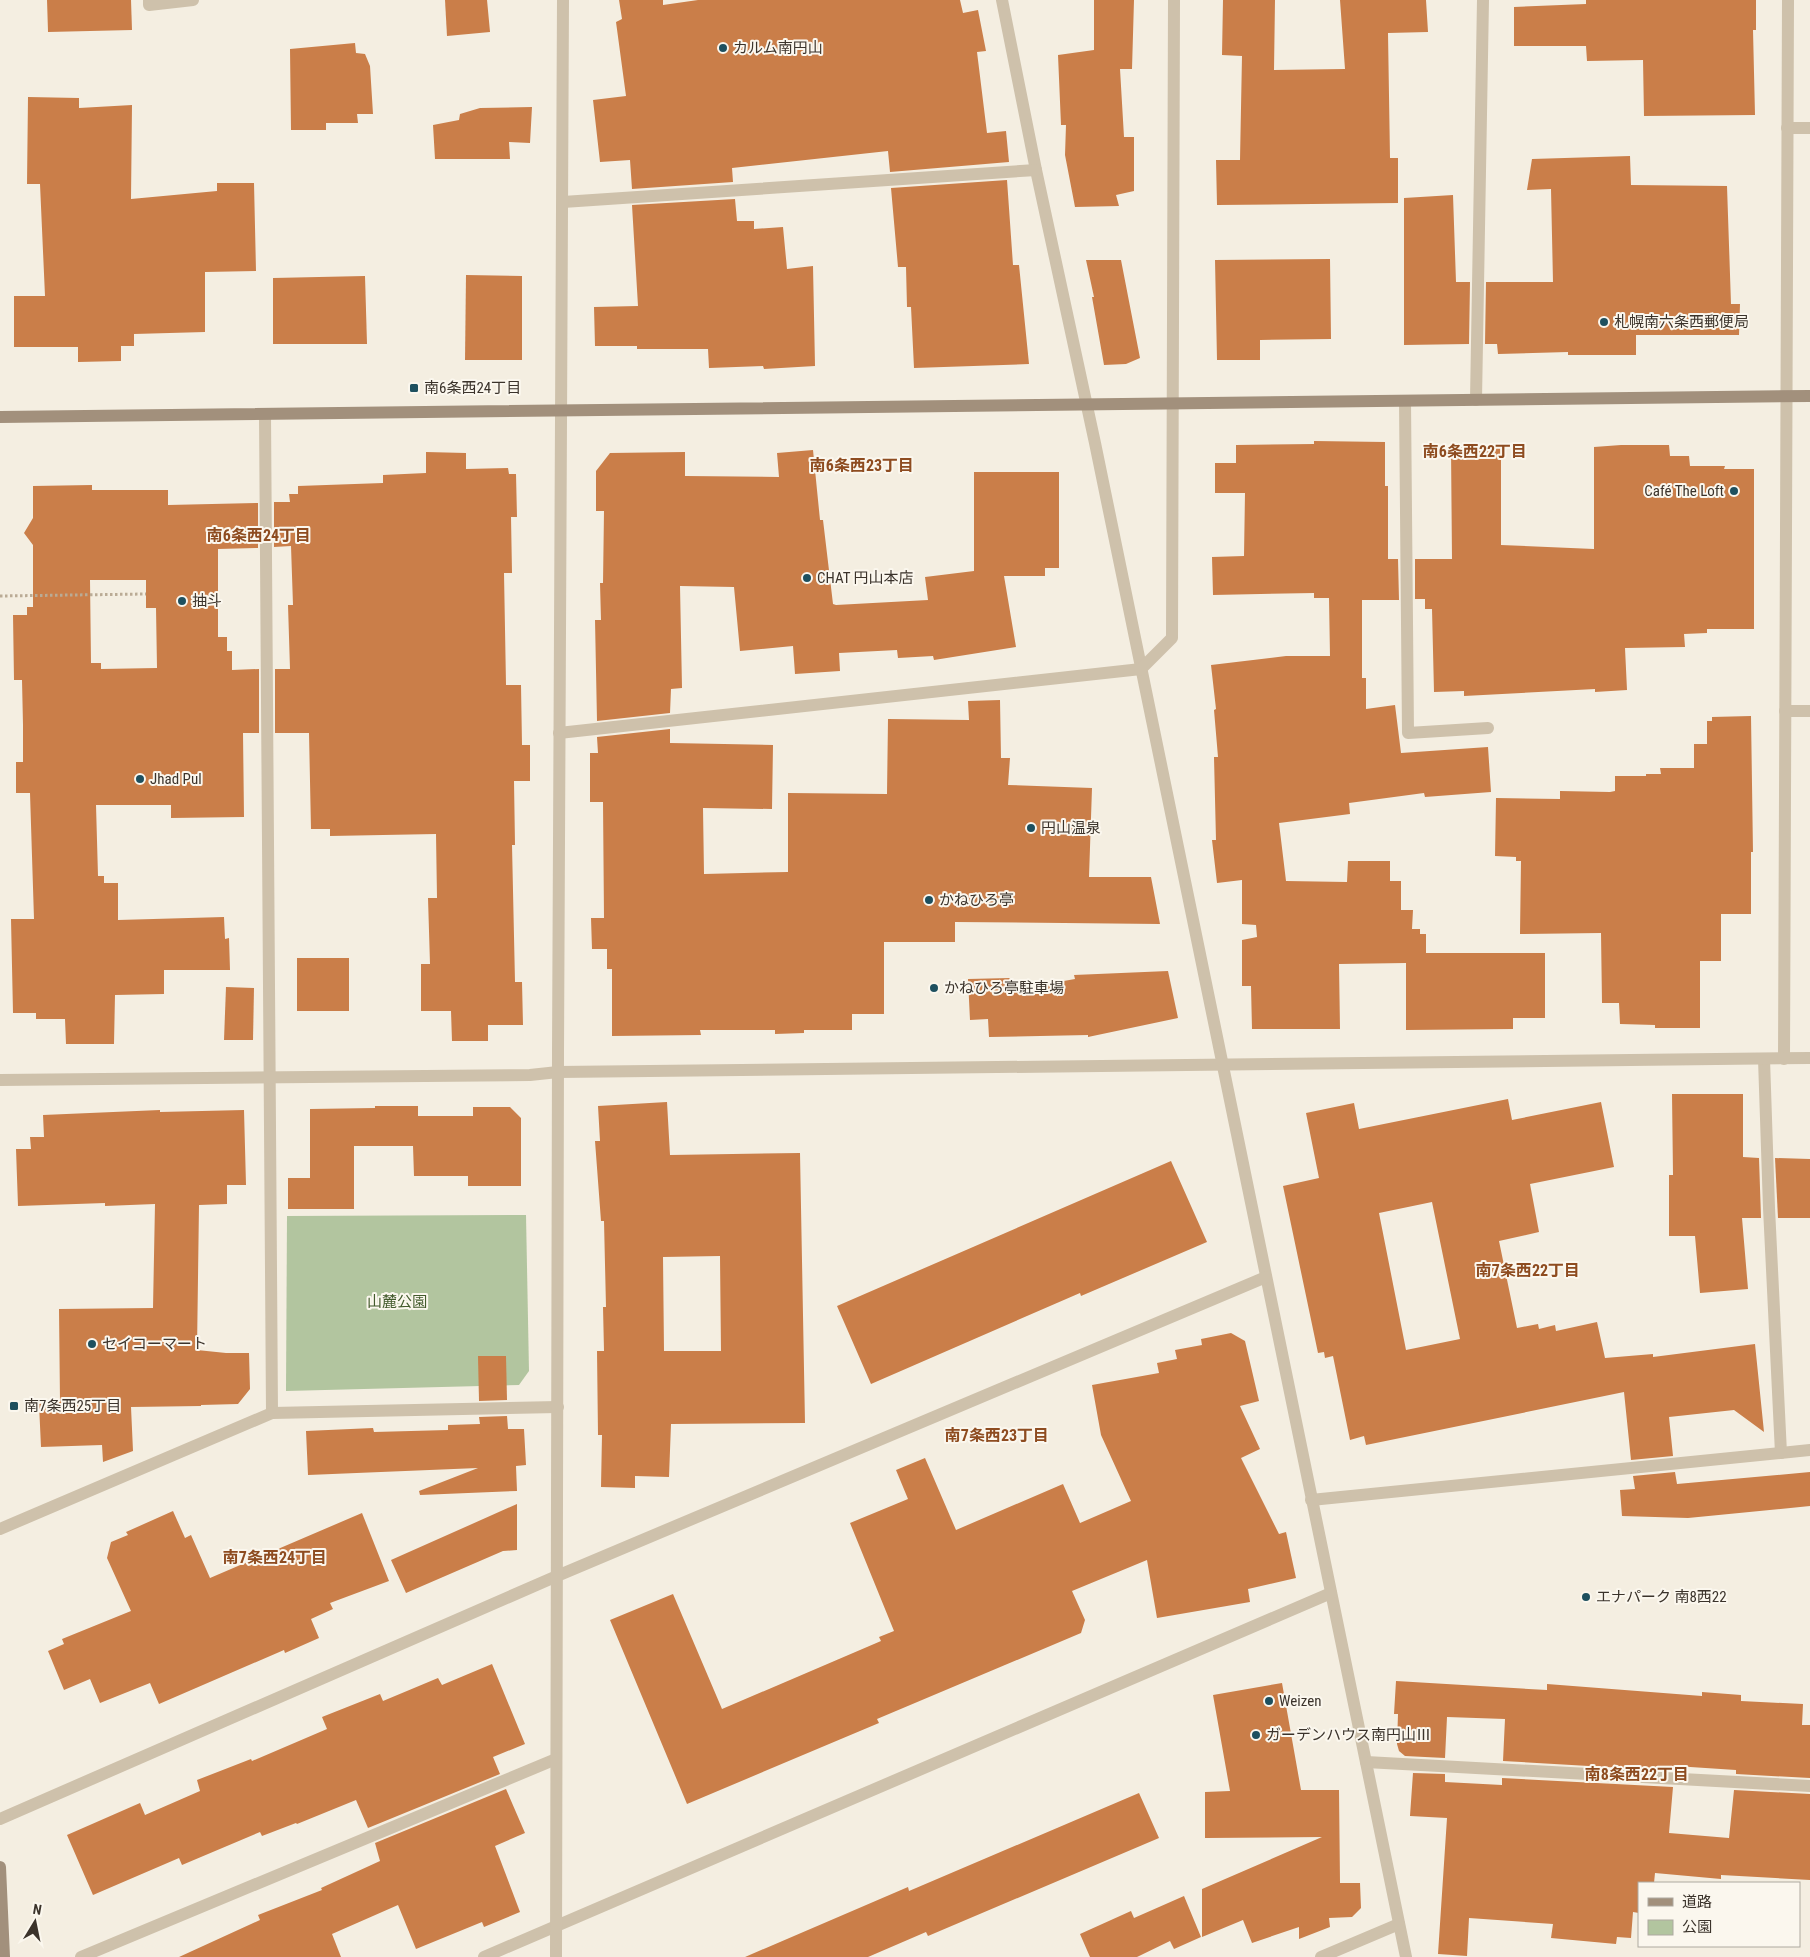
<svg xmlns="http://www.w3.org/2000/svg" width="1810" height="1957" viewBox="0 0 1810 1957" font-family="'Roboto Condensed','Noto Sans JP',sans-serif">
<style>
.green{fill:#b2c59f}
.building{fill:#ca7e49;fill-rule:evenodd}
.lines{fill:none;stroke-linecap:round;stroke-linejoin:round}
.path{stroke:#baab95;stroke-width:3;stroke-dasharray:2.5 2.5;stroke-linecap:butt}
.lane{stroke:#cec1ab;stroke-width:12}
.street{stroke:#cec1ab;stroke-width:12}
.secondary{stroke:#a2907c;stroke-width:12}
.poi-dot{fill:#1e505f;stroke:#fbf7ee;stroke-width:2}
.labels{text-anchor:middle;dominant-baseline:central;stroke-width:4;stroke-linejoin:round;paint-order:stroke}
.poi-label{font-size:15px;fill:#3b332b;stroke:#fbf7ee;text-anchor:start}
.park-label{font-size:15px;fill:#435b2d;stroke:#fbf7ee}
.neighbourhood-label{font-size:16px;font-weight:bold;fill:#8e4c20;stroke:#fbf7ee}
</style>
<rect width="100%" height="100%" fill="#f4eee1"/>
<polygon class="green" points="526,1215 529,1371 519,1385 286,1391 287,1216"/>
<g class="building">
<polygon points="47,0 131,0 132,30 48,32"/>
<polygon points="445,0 487,0 490,32 447,36"/>
<polygon points="619,0 663,0 663,5 698,0 960,0 963,13 978,10 986,51 977,52 987,133 1006,131 1009,162 890,172 888,151 732,168 733,182 632,189 630,160 600,162 593,100 626,96 616,22 622,19"/>
<polygon points="1094,0 1134,0 1132,69 1120,69 1124,137 1134,137 1134,191 1116,195 1119,206 1075,207 1065,155 1066,125 1061,125 1058,55 1094,50"/>
<polygon points="1223,0 1275,0 1274,70 1345,69 1340,0 1426,0 1428,32 1388,33 1390,158 1398,158 1398,203 1217,205 1216,160 1240,160 1242,56 1222,55"/>
<polygon points="1586,0 1756,0 1756,30 1753,30 1755,115 1644,116 1643,60 1587,61 1586,46 1514,46 1514,7 1586,4"/>
<polygon points="355,43 356,53 365,54 370,66 373,114 357,114 358,123 326,123 326,130 291,130 290,49"/>
<polygon points="28,97 79,98 79,108 132,105 131,199 217,191 217,183 254,183 256,271 205,272 205,332 134,334 134,346 121,346 121,361 78,362 78,347 14,347 14,296 45,296 40,184 27,184"/>
<polygon points="532,107 530,143 509,142 510,159 435,159 433,125 459,120 460,114 480,108"/>
<polygon points="1630,156 1631,185 1727,186 1731,304 1740,304 1739,335 1636,335 1636,355 1568,355 1568,352 1498,354 1497,344 1485,344 1486,282 1553,282 1551,189 1527,190 1532,159"/>
<polygon points="1007,180 1013,265 1019,265 1029,364 914,368 911,307 907,307 906,267 898,267 891,188"/>
<polygon points="1453,195 1456,282 1470,282 1469,344 1404,345 1404,198"/>
<polygon points="735,199 737,221 754,221 754,229 783,227 787,269 813,266 815,366 764,369 763,366 709,368 708,349 637,349 637,346 595,346 594,307 638,306 632,205"/>
<polygon points="1330,259 1331,339 1260,340 1260,360 1217,360 1215,260"/>
<polygon points="1086,260 1121,260 1140,358 1126,364 1104,365 1092,297 1094,297"/>
<polygon points="466,275 522,276 522,360 465,360"/>
<polygon points="365,276 367,344 273,344 273,278"/>
<polygon points="1314,441 1385,442 1385,486 1388,486 1388,559 1398,559 1399,600 1362,600 1362,678 1366,678 1366,709 1395,705 1401,753 1488,747 1491,792 1425,797 1424,793 1349,803 1350,814 1279,823 1286,881 1347,882 1348,861 1390,861 1390,881 1401,881 1401,910 1413,910 1412,929 1420,929 1420,934 1426,934 1426,953 1545,953 1545,1018 1513,1018 1513,1029 1406,1030 1406,963 1339,964 1340,1029 1252,1029 1251,986 1242,986 1242,940 1257,937 1256,925 1242,924 1242,880 1217,883 1212,840 1216,840 1214,757 1218,757 1214,710 1216,709 1211,665 1286,656 1330,656 1329,598 1314,598 1314,593 1213,595 1212,557 1244,556 1245,493 1215,493 1215,463 1236,463 1236,445 1314,444"/>
<polygon points="1621,445 1669,445 1670,456 1689,456 1690,466 1725,466 1724,469 1754,469 1754,629 1707,629 1707,633 1684,634 1685,647 1625,648 1627,690 1595,692 1595,689 1464,696 1464,691 1434,692 1432,609 1425,609 1425,599 1415,599 1415,559 1452,559 1451,448 1501,447 1501,545 1594,549 1594,447"/>
<polygon points="813,450 820,520 823,520 833,604 836,605 928,600 925,577 974,571 974,472 1059,472 1059,568 1045,568 1045,576 1004,576 1016,647 934,660 933,656 898,658 897,650 839,653 840,671 795,674 793,646 740,651 734,587 680,586 682,688 671,689 670,713 597,721 595,620 601,620 600,583 603,583 604,511 596,511 596,471 610,453 685,452 685,476 779,477 777,453"/>
<polygon points="426,452 466,453 466,469 508,468 509,474 516,474 517,517 511,517 512,573 504,573 506,685 521,685 522,745 530,745 530,781 514,781 515,845 512,845 515,982 522,982 523,1025 488,1025 488,1041 452,1041 451,1011 421,1011 421,964 430,964 428,898 437,898 436,834 330,836 330,829 311,829 309,733 275,733 275,669 290,669 288,605 293,605 291,546 274,547 274,502 290,502 289,494 298,494 298,486 383,483 383,475 426,473"/>
<path d="M 92,485 L 92,490 L 168,490 L 168,505 L 258,503 L 258,548 L 218,549 L 218,637 L 227,637 L 227,651 L 232,651 L 232,670 L 259,669 L 259,733 L 243,733 L 244,817 L 171,818 L 171,805 L 96,805 L 98,876 L 104,876 L 104,883 L 118,883 L 118,920 L 224,917 L 225,939 L 229,938 L 230,970 L 164,970 L 164,994 L 115,995 L 114,1044 L 66,1044 L 65,1019 L 36,1019 L 36,1013 L 13,1013 L 11,919 L 34,919 L 30,793 L 16,793 L 16,762 L 23,762 L 23,725 L 22,680 L 14,680 L 13,615 L 27,615 L 27,607 L 33,607 L 33,545 L 24,533 L 33,518 L 33,486 ZM 90,580 L 146,580 L 146,608 L 156,608 L 157,668 L 101,669 L 101,663 L 91,663 Z"/>
<polygon points="1000,700 1001,758 1010,758 1008,785 1092,788 1089,877 1151,877 1160,924 955,922 955,942 884,942 884,1014 852,1014 852,1030 804,1030 804,1033 775,1034 775,1030 700,1030 701,1035 612,1036 612,969 607,969 607,949 592,949 591,918 604,918 603,802 590,802 590,753 598,753 597,737 670,729 670,743 773,745 772,809 703,808 704,874 788,872 788,793 887,794 888,719 969,720 968,701"/>
<polygon points="1751,716 1753,852 1751,852 1751,914 1721,914 1721,961 1700,961 1700,1028 1655,1028 1655,1025 1620,1024 1619,1003 1602,1003 1601,933 1520,934 1521,861 1516,861 1516,857 1495,856 1496,798 1560,799 1560,791 1610,792 1615,791 1615,776 1646,776 1646,774 1661,774 1660,768 1694,768 1694,744 1707,744 1707,721 1712,721 1712,717"/>
<rect x="297" y="958" width="52" height="53"/>
<polygon points="1168,971 1178,1018 1088,1037 1088,1035 989,1037 988,1019 970,1020 968,979 1010,978 1013,990 1075,979 1074,975"/>
<polygon points="226,987 254,988 253,1040 224,1040"/>
<polygon points="1672,1094 1743,1094 1743,1157 1759,1158 1761,1218 1742,1218 1748,1289 1700,1293 1695,1236 1669,1236 1669,1175 1673,1175"/>
<path d="M 1508,1099 L 1512,1120 L 1601,1102 L 1614,1167 L 1530,1184 L 1539,1232 L 1499,1241 L 1517,1328 L 1538,1324 L 1539,1329 L 1555,1325 L 1556,1331 L 1597,1322 L 1605,1358 L 1653,1354 L 1653,1357 L 1755,1344 L 1764,1432 L 1734,1410 L 1669,1417 L 1673,1456 L 1631,1460 L 1624,1392 L 1366,1445 L 1364,1436 L 1350,1440 L 1333,1356 L 1325,1358 L 1324,1352 L 1318,1353 L 1283,1186 L 1319,1178 L 1306,1113 L 1354,1103 L 1359,1129 ZM 1432,1202 L 1460,1339 L 1406,1350 L 1379,1213 Z"/>
<path d="M 667,1102 L 670,1155 L 800,1153 L 805,1423 L 671,1424 L 669,1477 L 635,1476 L 635,1488 L 601,1487 L 602,1435 L 598,1435 L 597,1351 L 604,1351 L 603,1307 L 606,1307 L 604,1221 L 601,1221 L 595,1141 L 600,1141 L 598,1106 ZM 720,1256 L 721,1351 L 664,1351 L 663,1257 Z"/>
<polygon points="375,1106 418,1106 418,1116 473,1116 473,1107 510,1107 521,1118 521,1186 468,1186 468,1176 414,1176 413,1146 354,1146 354,1209 288,1209 288,1178 310,1178 310,1109 375,1108"/>
<polygon points="160,1110 160,1112 244,1110 246,1185 227,1185 227,1204 199,1205 197,1350 226,1353 249,1353 250,1389 238,1404 201,1405 201,1406 131,1407 133,1451 103,1462 102,1445 41,1447 39,1404 60,1402 59,1309 153,1308 155,1204 105,1206 105,1203 18,1206 16,1149 31,1149 30,1137 44,1137 43,1115"/>
<polygon points="1775,1158 1810,1159 1810,1218 1778,1218"/>
<polygon points="1171,1161 1207,1242 1081,1296 1080,1293 871,1384 837,1306"/>
<polygon points="1231,1333 1245,1341 1259,1401 1240,1406 1260,1449 1241,1458 1279,1534 1286,1532 1296,1578 1248,1589 1250,1602 1157,1618 1147,1560 1072,1591 1085,1620 1081,1633 877,1719 879,1723 687,1804 610,1620 673,1594 722,1709 881,1641 879,1637 894,1631 850,1523 908,1499 896,1470 925,1458 956,1530 1063,1484 1080,1523 1131,1501 1101,1435 1092,1385 1159,1373 1157,1363 1177,1359 1175,1350 1202,1345 1201,1339"/>
<polygon points="478,1356 506,1356 507,1400 479,1401"/>
<polygon points="507,1416 508,1429 524,1429 526,1465 516,1466 517,1491 420,1495 419,1491 478,1468 308,1475 306,1431 373,1428 374,1432 448,1430 448,1425 480,1424 479,1417"/>
<polygon points="1675,1472 1677,1484 1810,1472 1810,1506 1688,1518 1622,1516 1620,1490 1635,1489 1633,1476"/>
<polygon points="517,1504 517,1550 503,1551 406,1593 391,1560"/>
<polygon points="173,1511 185,1538 191,1535 210,1578 362,1513 389,1581 330,1603 333,1609 311,1619 319,1638 285,1653 284,1650 159,1704 150,1683 100,1703 90,1679 64,1690 48,1651 64,1644 62,1639 131,1611 107,1558 111,1542 128,1535 126,1532"/>
<polygon points="492,1664 525,1744 493,1757 500,1774 368,1828 356,1800 297,1824 296,1823 262,1836 260,1832 182,1865 179,1858 93,1895 67,1835 140,1803 145,1815 200,1791 197,1780 251,1759 252,1761 327,1729 322,1717 380,1694 383,1701 438,1678 442,1685"/>
<polygon points="1396,1681 1547,1690 1547,1684 1702,1696 1702,1692 1741,1695 1741,1701 1803,1704 1802,1725 1810,1725 1810,1778 1736,1774 1736,1770 1675,1766 1675,1771 1503,1761 1505,1719 1447,1717 1445,1758 1405,1756 1399,1751 1397,1744 1398,1714 1394,1714"/>
<polygon points="1282,1683 1301,1790 1339,1790 1340,1883 1360,1883 1361,1908 1352,1917 1329,1918 1330,1927 1299,1939 1299,1927 1252,1943 1243,1920 1202,1937 1202,1889 1322,1837 1205,1838 1205,1792 1230,1791 1213,1695"/>
<polygon points="1413,1773 1445,1774 1445,1782 1502,1785 1502,1778 1673,1787 1669,1833 1729,1838 1734,1790 1810,1794 1810,1880 1721,1875 1721,1879 1655,1873 1654,1883 1639,1883 1639,1913 1633,1912 1631,1938 1617,1937 1616,1944 1551,1938 1553,1924 1469,1918 1467,1956 1438,1954 1447,1818 1410,1816"/>
<polygon points="506,1789 525,1833 495,1846 520,1912 484,1927 482,1922 416,1949 398,1905 332,1934 341,1957 179,1957 260,1920 258,1915 322,1890 321,1888 380,1861 375,1843"/>
<polygon points="1139,1793 1159,1838 928,1936 926,1932 868,1957 745,1957 908,1887 909,1891"/>
<polygon points="1184,1896 1201,1937 1174,1949 1170,1941 1137,1957 1090,1957 1080,1934 1131,1911 1134,1918"/>
</g>
<g class="lines">
<polyline class="path" points="0,596 146,594"/>
<polyline class="lane" points="1764,1059 1769,1208 1781,1453"/>
<g class="street">
<polyline points="149,0 149,5 193,0"/>
<polyline points="1002,0 1036,170 1095,443 1406,1957"/>
<polyline points="1787,128 1810,128"/>
<polyline points="563,202 1036,170"/>
<polyline points="1476,400 1483,0"/>
<polyline points="1405,401 1408,733 1488,728"/>
<polyline points="265,414 272,1413"/>
<polyline points="1785,711 1810,711"/>
<polyline points="559,733 1141,669 1172,638 1174,0"/>
<polyline points="1784,1059 1788,0"/>
<polyline points="0,1080 530,1075 558,1072 1810,1058"/>
<polyline points="1311,1500 1810,1450"/>
<polyline points="0,1529 272,1413 558,1407"/>
<polyline points="1366,1762 1810,1786"/>
<polyline points="0,1819 557,1576 1266,1277"/>
<polyline points="81,1957 556,1759"/>
<polyline points="484,1957 1331,1593"/>
<polyline points="556,1957 558,1052 563,0"/>
<polyline points="1321,1957 1399,1924"/>
</g>
<g class="secondary">
<polyline points="0,417 1810,396"/>
<polyline points="0,1867 4,1957"/>
</g>
</g>
<g class="poi-dot">
<circle cx="723" cy="48" r="5"/>
<circle cx="1604" cy="322" r="5"/>
<rect x="409" y="383" width="10" height="10" rx="2.5"/>
<circle cx="1734" cy="491" r="5"/>
<circle cx="807" cy="578" r="5"/>
<circle cx="182" cy="601" r="5"/>
<circle cx="140" cy="779" r="5"/>
<circle cx="1031" cy="828" r="5"/>
<circle cx="929" cy="900" r="5"/>
<circle cx="934" cy="988" r="5"/>
<circle cx="92" cy="1344" r="5"/>
<rect x="9" y="1401" width="10" height="10" rx="2.5"/>
<circle cx="1586" cy="1597" r="5"/>
<circle cx="1269" cy="1701" r="5"/>
<circle cx="1256" cy="1735" r="5"/>
</g>
<g class="labels">
<g class="poi-label">
<text x="733" y="48">カルム南円山</text>
<text x="1614" y="322">札幌南六条西郵便局</text>
<text x="424" y="388">南6条西24丁目</text>
<text x="1724" y="491" text-anchor="end">Café The Loft</text>
<text x="817" y="578">CHAT 円山本店</text>
<text x="192" y="601">抽斗</text>
<text x="150" y="779">Jhad Pul</text>
<text x="1041" y="828">円山温泉</text>
<text x="939" y="900">かねひろ亭</text>
<text x="944" y="988">かねひろ亭駐車場</text>
<text x="102" y="1344">セイコーマート</text>
<text x="24" y="1406">南7条西25丁目</text>
<text x="1596" y="1597">エナパーク 南8西22</text>
<text x="1279" y="1701">Weizen</text>
<text x="1266" y="1735">ガーデンハウス南円山Ⅲ</text>
</g>
<g class="park-label">
<text x="397" y="1302">山麓公園</text>
</g>
<g class="neighbourhood-label">
<text x="1475" y="451">南6条西22丁目</text>
<text x="862" y="465">南6条西23丁目</text>
<text x="259" y="535">南6条西24丁目</text>
<text x="1528" y="1270">南7条西22丁目</text>
<text x="997" y="1435">南7条西23丁目</text>
<text x="275" y="1557">南7条西24丁目</text>
<text x="1637" y="1774">南8条西22丁目</text>
</g>
</g>
<rect x="1638" y="1882" width="162" height="65" fill="#fbf7ee" stroke="#aea9a0"/>
<rect x="1648" y="1898" width="25" height="8" fill="#a2907c" stroke="#aea9a0"/>
<text x="1682" y="1907" font-size="15" fill="#3b332b">道路</text>
<rect x="1648" y="1920" width="25" height="15" fill="#b2c59f" stroke="#aea9a0"/>
<text x="1682" y="1932" font-size="15" fill="#3b332b">公園</text>
<g transform="translate(35 1922) rotate(10)" stroke="#fbf7ee" stroke-width="4" paint-order="stroke">
<path d="M0-4L9 19L0 12L-9 19Z" fill="#3b332b"/>
<text y="-8" font-size="14" font-weight="bold" text-anchor="middle" fill="#3b332b">N</text>
</g>
</svg>
